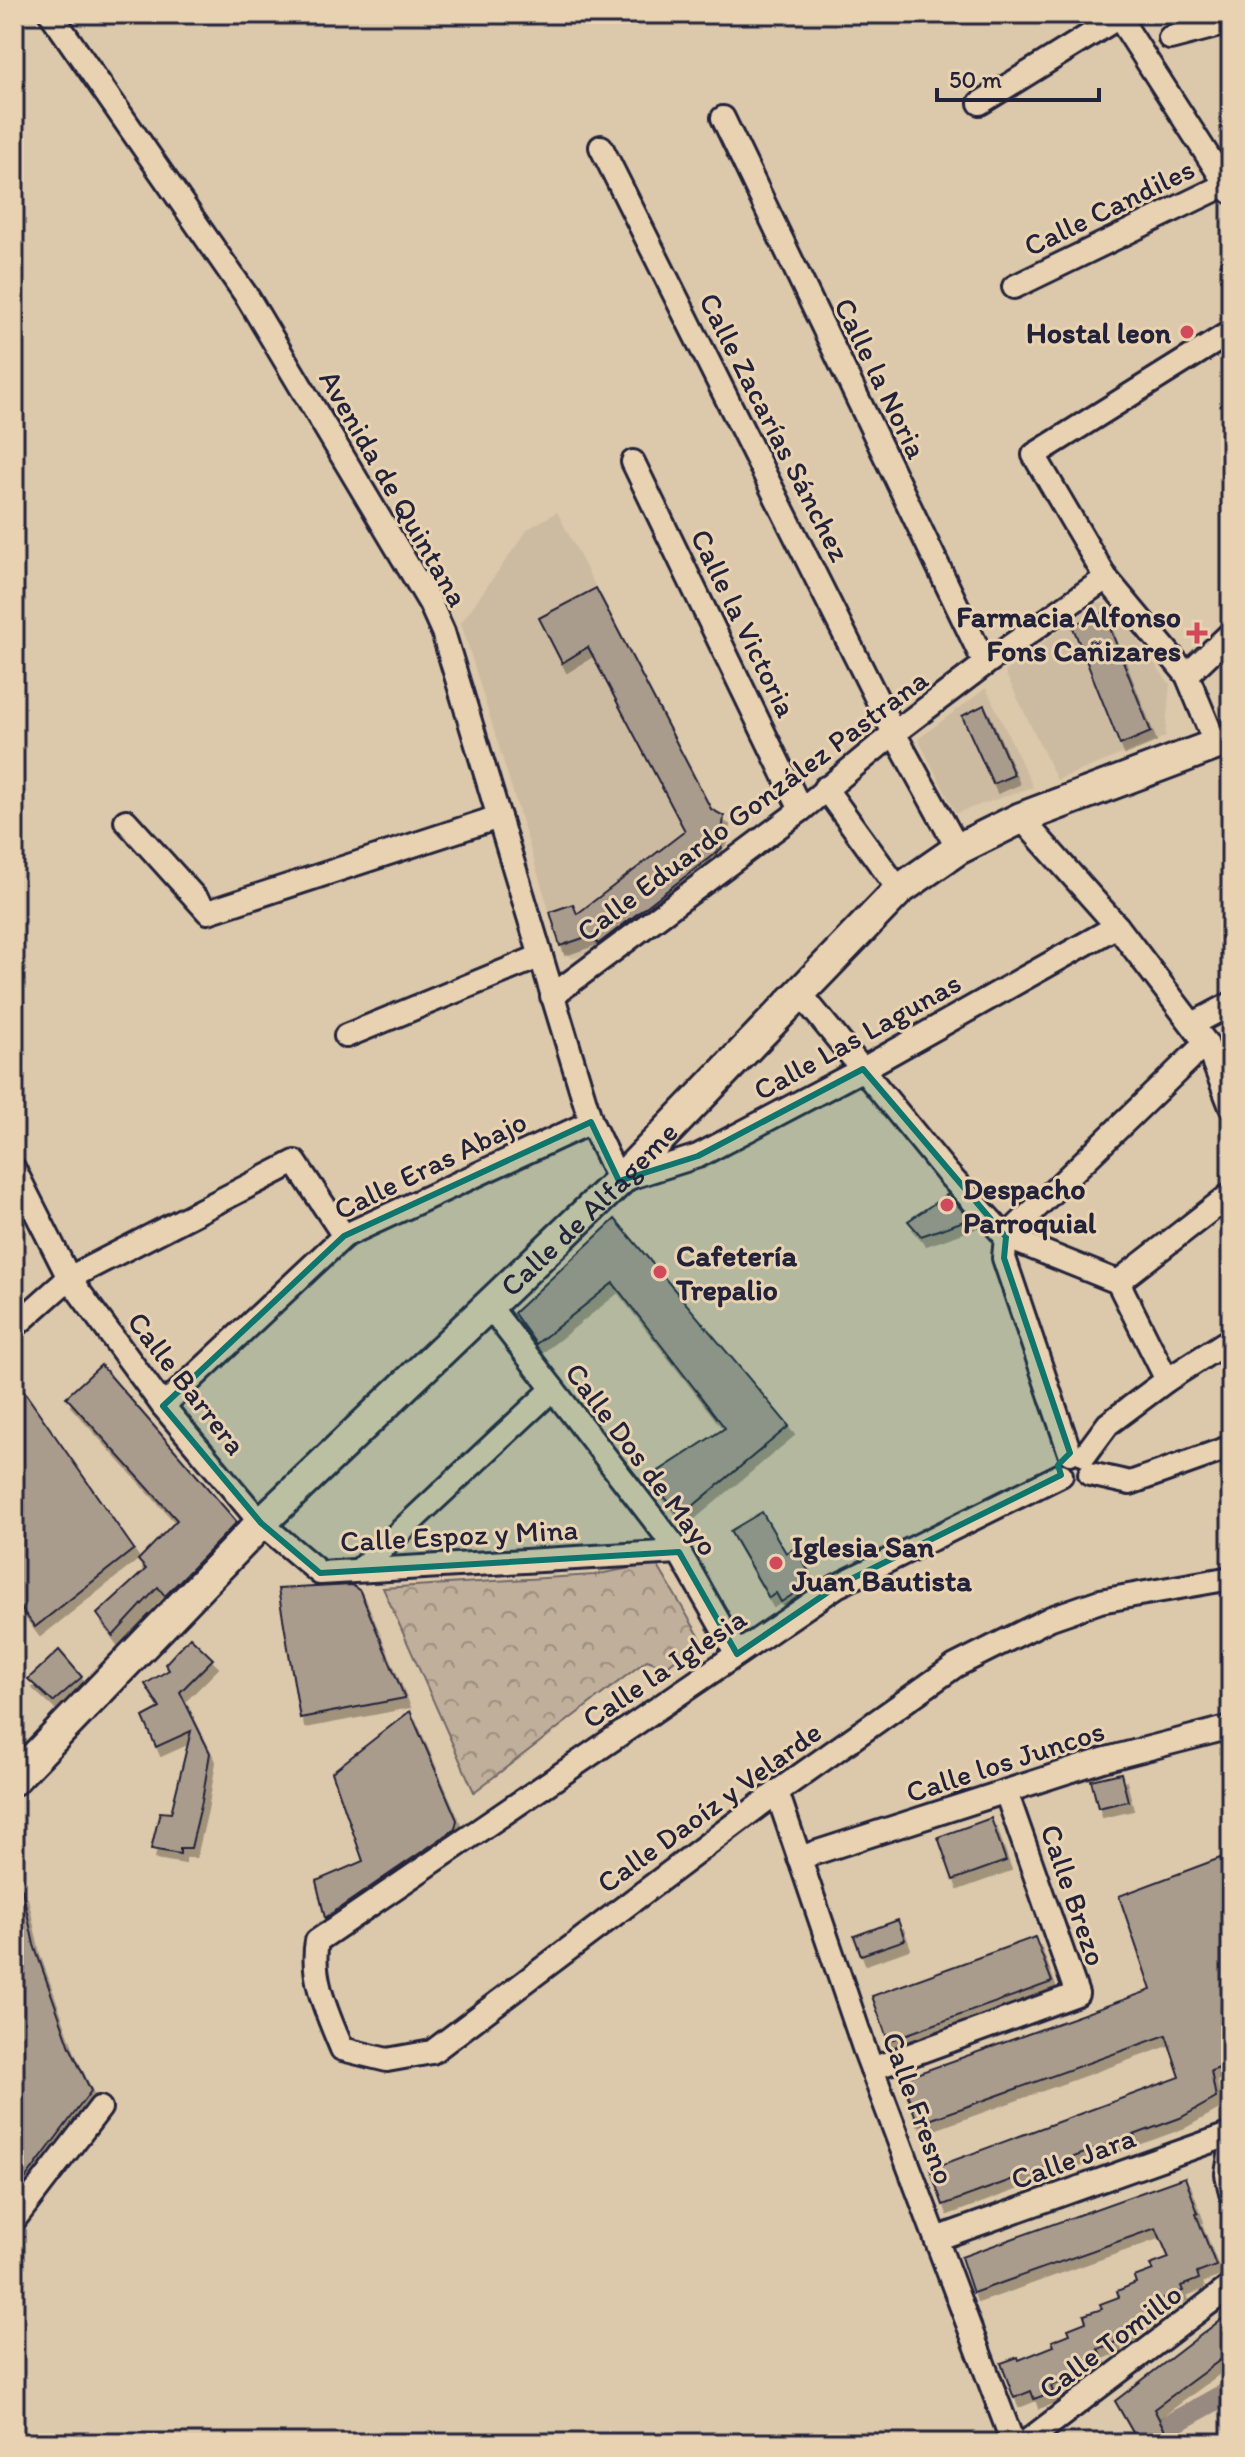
<svg xmlns="http://www.w3.org/2000/svg" width="1245" height="2457" viewBox="0 0 1245 2457" font-family="Itim,sans-serif">
<style>
.built{fill:#cdbba1}
.park{fill:url(#park-crowns);stroke:#71686a;stroke-width:2}
.lines{fill:none;stroke-linecap:round;stroke-linejoin:round}
.canal{stroke:#988a81;stroke-width:22}
.building{fill:#aa9c8c;stroke:#22223b;stroke-width:2;filter:url(#shadow)}
.street-casing{stroke:#22223b;stroke-width:28}
.secondary-casing{stroke:#22223b;stroke-width:36}
.street{stroke:#e8d2b1;stroke-width:22}
.secondary{stroke:#e8d2b1;stroke-width:30}
.marked{fill:#0f766e;fill-opacity:0.2;stroke:#0f766e;stroke-width:6;stroke-linejoin:round}
.poi-dot{fill:#d1495b;stroke:#e8d2b1;stroke-width:3}
.labels{text-anchor:middle;dominant-baseline:central;stroke-width:6;stroke-linejoin:round;paint-order:stroke}
.street-label{font-size:30px;fill:#22223b;stroke:#e8d2b1}
.poi-label{font-size:30px;font-weight:bold;fill:#22223b;stroke:#e8d2b1;text-anchor:start}
</style>
<defs>
<pattern id="park-crowns" width="20" height="18" patternUnits="userSpaceOnUse" patternTransform="scale(2)"><rect width="20" height="18" fill="#c0af9a"/><path d="M2 6a3 3 0 1 1 6 0M12 15a3 3 0 1 1 6 0" fill="none" stroke="#9c8e7f"/></pattern>
<filter id="shadow"><feDropShadow dx="5" dy="9" stdDeviation="0" flood-color="#0004"/></filter>
</defs>
<rect width="100%" height="100%" fill="#dcc8aa"/>
<filter id="ink" filterUnits="userSpaceOnUse"><feTurbulence type="fractalNoise" baseFrequency=".0125" numOctaves="2"/><feDisplacementMap in="SourceGraphic" scale="16" xChannelSelector="R" yChannelSelector="G"/><feConvolveMatrix kernelMatrix="1 2 1 2 8 2 1 2 1" color-interpolation-filters="sRGB"/></filter>
<g filter="url(#ink)">
<g class="built">
<polygon points="557,512 713,813 724,816 722,848 586,955 573,958 562,952 461,623 528,529"/>
<polygon points="1095,603 1110,604 1170,684 1165,737 1057,780 1005,672"/>
<polygon points="986,688 1033,787 956,813 918,739"/>
</g>
<polygon class="park" points="656,1563 701,1639 666,1667 647,1660 474,1792 383,1588 594,1575"/>
<g class="lines">
<polyline class="canal" points="1137,2443 1231,2391"/>
</g>
<g class="building">
<polygon points="596,588 711,809 724,816 722,834 716,840 722,848 598,944 592,935 560,946 550,912 573,904 577,914 685,831 588,647 562,663 539,618"/>
<polygon points="1104,613 1151,732 1120,745 1072,625"/>
<polygon points="984,705 1014,775 993,784 962,716"/>
<polygon points="948,1194 970,1219 921,1236 908,1221"/>
<polygon points="615,1219 789,1426 681,1516 648,1478 725,1428 613,1283 536,1344 514,1313"/>
<polygon points="101,1365 237,1522 165,1596 158,1587 113,1636 97,1614 146,1569 138,1560 177,1520 66,1397"/>
<polygon points="14,1377 134,1549 35,1627 14,1599"/>
<polygon points="762,1512 786,1553 795,1548 809,1572 800,1578 805,1587 781,1602 776,1593 769,1598 730,1531"/>
<polygon points="352,1585 360,1591 405,1698 300,1718 278,1589"/>
<polygon points="190,1637 213,1659 180,1692 210,1753 202,1801 191,1848 180,1848 180,1854 151,1849 160,1812 171,1813 191,1731 156,1747 143,1717 160,1708 145,1684 169,1670 165,1664"/>
<polygon points="59,1650 82,1677 53,1702 28,1679"/>
<polygon points="410,1711 457,1820 455,1829 325,1918 316,1881 363,1861 332,1772"/>
<polygon points="1121,1773 1128,1801 1098,1808 1091,1780"/>
<polygon points="991,1818 1006,1861 953,1880 938,1837"/>
<polygon points="1231,1854 1231,2064 1211,2071 1216,2098 1180,2118 943,2205 930,2169 1180,2077 1166,2035 918,2124 902,2079 1151,1990 1119,1896"/>
<polygon points="22,1889 34,1945 70,2047 91,2091 14,2194 14,1890"/>
<polygon points="898,1920 905,1940 861,1955 854,1936"/>
<polygon points="1035,1937 1052,1982 888,2041 872,1996"/>
<polygon points="1185,2177 1198,2213 1196,2214 1216,2266 1197,2273 1199,2279 1181,2286 1183,2291 1164,2298 1166,2304 1147,2311 1149,2317 1130,2325 1133,2330 1115,2337 1116,2342 1098,2349 1101,2355 1083,2362 1084,2367 1067,2374 1070,2379 1051,2386 1053,2392 1034,2399 1031,2391 1014,2398 1001,2363 1018,2357 1019,2360 1054,2346 1052,2341 1070,2334 1068,2329 1086,2322 1084,2315 1102,2309 1100,2304 1119,2297 1117,2291 1136,2283 1134,2277 1153,2270 1150,2265 1169,2258 1156,2228 973,2293 961,2257"/>
<polygon points="1231,2312 1231,2352 1154,2409 1171,2443 1139,2443 1115,2401"/>
</g>
<g class="lines">
<g class="street-casing">
<g id="street">
<polyline points="51,14 248,298 430,603 443,632 591,1122 619,1181 698,1156 863,1069 1117,926"/>
<polyline points="1117,14 1231,192"/>
<polyline points="1170,38 1231,22"/>
<polyline points="980,103 1119,17"/>
<polyline points="723,118 985,664"/>
<polyline points="601,147 894,733 958,849"/>
<polyline points="1014,287 1231,182"/>
<polyline points="633,462 801,810"/>
<polyline points="1187,675 1231,633"/>
<polyline points="1216,745 1187,675 1106,578 1034,455 1231,332"/>
<polyline points="825,788 899,890"/>
<polyline points="1021,818 1117,926 1206,1043 1231,1107"/>
<polyline points="126,821 208,912 499,817"/>
<polyline points="800,993 948,1174 1006,1237 1004,1258 1070,1453"/>
<polyline points="552,996 801,810 894,733 985,664 1106,578"/>
<polyline points="1193,1024 1231,1004"/>
<polyline points="346,1036 541,956"/>
<polyline points="14,1169 69,1278 163,1406 261,1523 320,1573 679,1552"/>
<polyline points="1118,1282 1231,1194"/>
<polyline points="489,1306 679,1552 737,1654"/>
<polyline points="14,1327 69,1278 295,1162 344,1236"/>
<polyline points="1167,1380 1118,1282 1006,1237 1206,1043"/>
<polyline points="163,1406 344,1236 591,1122"/>
<polyline points="1085,1455 1108,1424 1167,1380 1231,1339"/>
<polyline points="1090,1474 1130,1483 1231,1447"/>
<path d="M 1061,1475 L 837,1586 L 317,1941 C 310,1978 328,2015 342,2049 L 387,2060 L 432,2052 L 777,1792 L 955,1666 L 1051,1618 L 1100,1601 L 1231,1578"/>
<polyline points="359,1570 553,1389"/>
<polyline points="777,1792 864,2048 1013,2443"/>
<polyline points="799,1858 1103,1760 1231,1727"/>
<polyline points="872,2069 1077,1994 1006,1792"/>
<polyline points="1231,2150 1227,2174 1231,2193"/>
<polyline points="14,2220 100,2108"/>
<polyline points="936,2239 1231,2134"/>
<polyline points="1025,2443 1231,2286"/>
</g>
</g>
<g class="secondary-casing">
<g id="secondary">
<path id="s1" d="M 14,1779 L 261,1523 L 619,1181 L 899,890 L 958,849 L 1021,818 L 1231,739"/>
</g>
</g>
<use href="#street" class="street"/>
<use href="#secondary" class="secondary"/>
</g>
</g>
<path class="marked" d="M 863,1069 L 1006,1237 L 1004,1258 L 1070,1453 L 1058,1465 L 1061,1475 L 837,1586 L 737,1654 L 679,1552 L 320,1573 L 261,1523 L 163,1406 L 344,1236 L 591,1122 L 619,1181 L 698,1156 Z"/>
<g class="poi-dot">
<circle cx="1187" cy="332" r="8"/>
<path d="M1193 621h8v8h8v8h-8v8h-8v-8h-8v-8h8z"/>
<circle cx="947" cy="1205" r="8"/>
<circle cx="660" cy="1272" r="8"/>
<circle cx="776" cy="1563" r="8"/>
</g>
<g class="labels">
<g class="street-label">
<text transform="translate(1109 207) rotate(-26)">Calle Candiles</text>
<text transform="translate(881 378) rotate(64)">Calle la Noria</text>
<text transform="translate(775 427) rotate(63)">Calle Zacarías Sánchez</text>
<text transform="translate(394 488) rotate(60)">Avenida de Quintana</text>
<text transform="translate(744 623) rotate(64)">Calle la Victoria</text>
<text transform="translate(752 805) rotate(-37)">Calle Eduardo González Pastrana</text>
<text transform="translate(857 1036) rotate(-29)">Calle Las Lagunas</text>
<text transform="translate(430 1165) rotate(-26)">Calle Eras Abajo</text>
<text stroke="none"><textPath href="#s1" startOffset="810">Calle de Alfageme</textPath></text>
<text transform="translate(187 1383) rotate(52)">Calle Barrera</text>
<text transform="translate(642 1459) rotate(53)">Calle Dos de Mayo</text>
<text transform="translate(459 1535) rotate(-3)">Calle Espoz y Mina</text>
<text transform="translate(664 1668) rotate(-34)">Calle la Iglesia</text>
<text transform="translate(1005 1761) rotate(-18)">Calle los Juncos</text>
<text transform="translate(709 1807) rotate(-36)">Calle Daoíz y Velarde</text>
<text transform="translate(1074 1895) rotate(71)">Calle Brezo</text>
<text transform="translate(919 2108) rotate(70)">Calle Fresno</text>
<text transform="translate(1073 2158) rotate(-20)">Calle Jara</text>
<text transform="translate(1110 2341) rotate(-37)">Calle Tomillo</text>
</g>
<g class="poi-label">
<text x="1171" y="332" text-anchor="end">Hostal leon</text>
<text x="1181" y="616" text-anchor="end">Farmacia Alfonso<tspan x="1181" dy="34">Fons Cañizares</tspan></text>
<text x="963" y="1188">Despacho<tspan x="963" dy="34">Parroquial</tspan></text>
<text x="676" y="1255">Cafetería<tspan x="676" dy="34">Trepalio</tspan></text>
<text x="792" y="1546">Iglesia San<tspan x="792" dy="34">Juan Bautista</tspan></text>
</g>
</g>
<rect width="1245" height="2457" fill="none" stroke="#e8d2b1" stroke-width="48"/>
<rect x="24" y="24" width="1197" height="2409" fill="none" stroke="#22223b" stroke-width="3" filter="url(#ink)"/>
<path d="M937 88v12h162v-12" fill="none" stroke="#22223b" stroke-width="4"/>
<text x="949" y="88" font-size="24" fill="#22223b" stroke="#e8d2b1" stroke-width="6" paint-order="stroke">50 m</text>
</svg>
